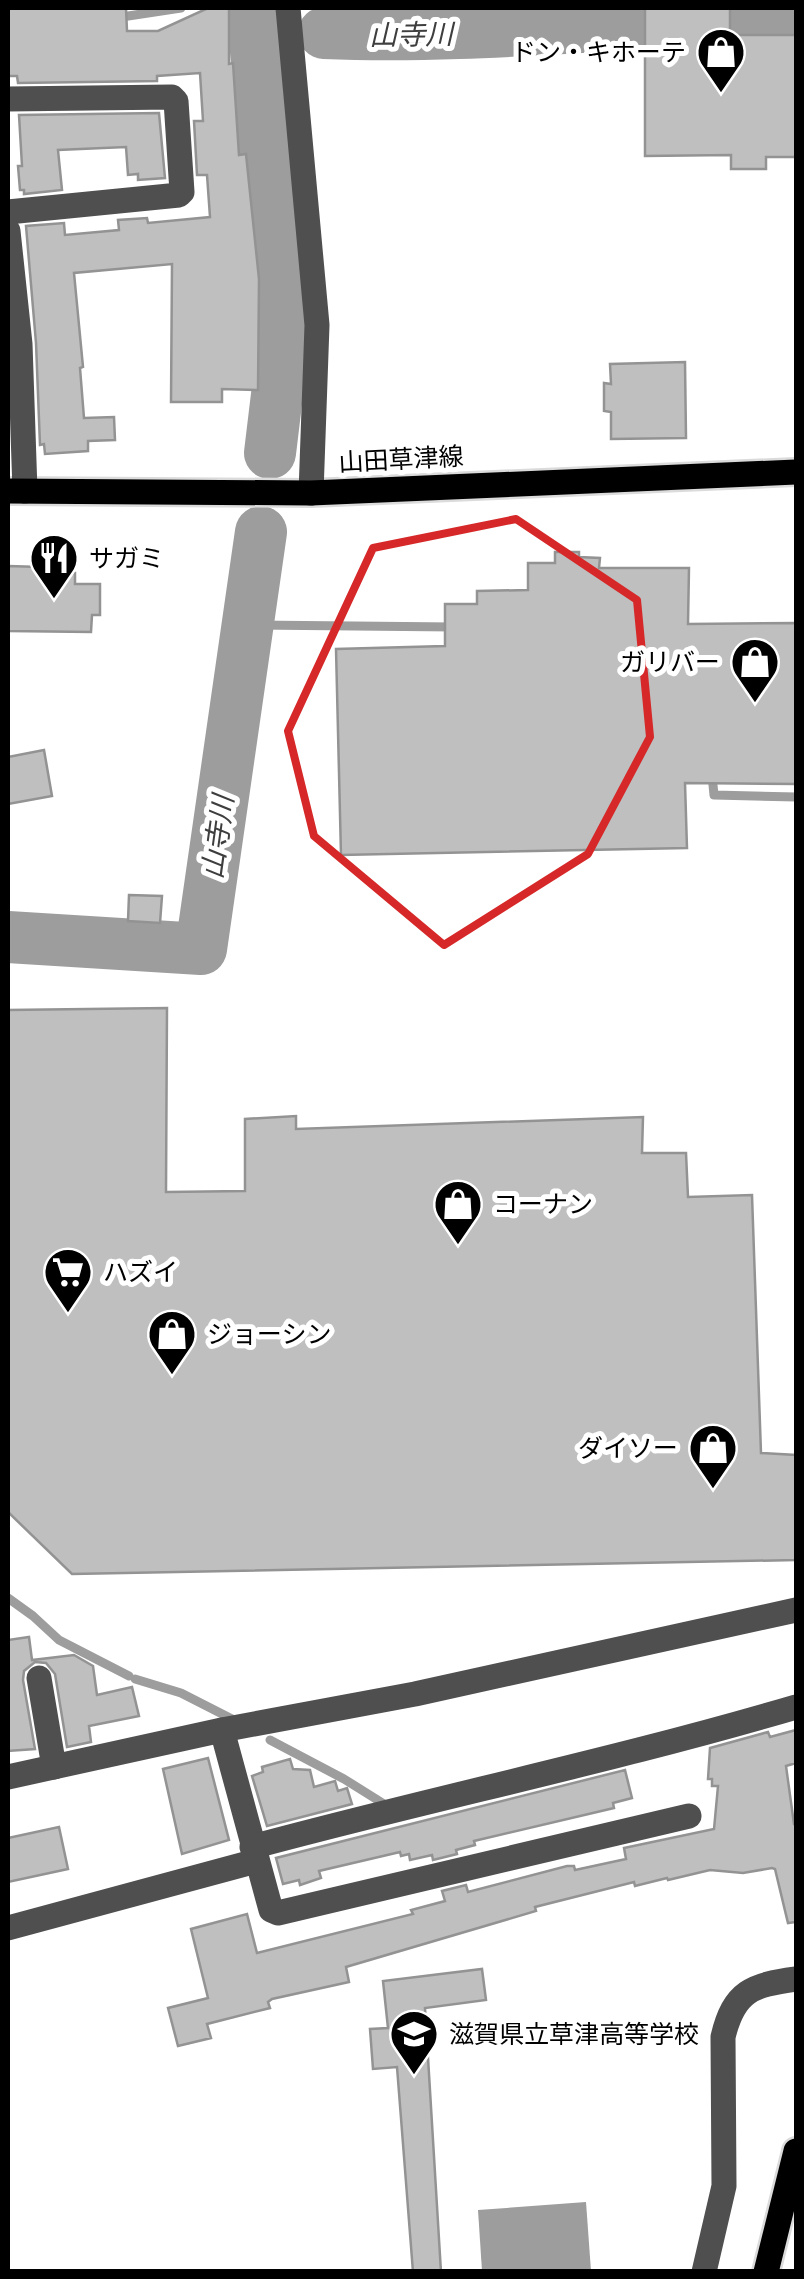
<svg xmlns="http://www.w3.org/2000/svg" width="804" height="2279" viewBox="0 0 804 2279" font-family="Ubuntu,'Noto Sans JP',sans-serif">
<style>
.water{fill:#9d9d9d}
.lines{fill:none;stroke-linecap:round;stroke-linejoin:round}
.stream{stroke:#9d9d9d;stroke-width:9}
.river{stroke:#9d9d9d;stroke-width:52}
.building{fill:#bfbfbf;stroke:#939393;stroke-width:2.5}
.major-casing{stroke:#dbdbdb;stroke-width:30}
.minor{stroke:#4f4f4f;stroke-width:25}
.major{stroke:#000;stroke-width:25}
.marked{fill:none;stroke:#d62828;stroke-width:8;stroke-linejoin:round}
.labels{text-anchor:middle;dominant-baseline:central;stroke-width:10;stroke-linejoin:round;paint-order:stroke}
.poi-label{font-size:25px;fill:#000;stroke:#fff;text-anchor:start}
.street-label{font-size:25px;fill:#000;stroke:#fff}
.water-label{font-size:28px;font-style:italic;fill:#3e3e3e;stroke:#fff}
</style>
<rect width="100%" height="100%" fill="#fff"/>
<polygon class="water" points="586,2202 591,2271 482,2271 478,2210"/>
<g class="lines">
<g class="stream">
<polyline points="115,18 181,8"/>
<polyline points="247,625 454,627"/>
<polyline points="712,775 714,795 796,797"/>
<polyline points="8,1598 33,1616 59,1640 129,1676"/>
<polyline points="135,1679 181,1693 232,1719"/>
<polyline points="270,1740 344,1779 384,1804"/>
</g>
<g class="river">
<polyline points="252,8 283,345 270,453"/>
<path d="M 324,33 C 482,40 639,18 796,18"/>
<polyline points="8,937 201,949 261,532"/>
</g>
</g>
<g class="building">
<polygon points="8,8 126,8 127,31 158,31 208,8 229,8 229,64 233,63 239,155 246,154 259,279 258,390 222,389 222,402 171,402 172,264 74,273 83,367 80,368 84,418 114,417 115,440 88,441 88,451 45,454 44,444 40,445 36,343 26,226 64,223 65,235 119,230 118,220 147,218 148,223 210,217 207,175 197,175 194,121 203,121 200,73 157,76 157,81 18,83 17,76 8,76"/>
<polygon points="645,8 730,8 730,35 796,35 796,157 766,157 766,169 731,169 731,155 645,156"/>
<polygon points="159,113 165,178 138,180 138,174 128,175 126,147 58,150 62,190 24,194 24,190 20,190 18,166 22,166 19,115"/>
<polygon points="685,362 686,438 611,439 611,412 604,411 604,383 611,384 610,364"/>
<polygon points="555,552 579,552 579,557 600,558 599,568 689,568 688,624 796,623 796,784 685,783 687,848 341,855 336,649 445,646 445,604 477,604 477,591 528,590 528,563 555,563"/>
<polygon points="8,566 40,567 39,572 75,573 75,584 100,584 100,615 92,615 91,632 8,631"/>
<polygon points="44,750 52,796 8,804 8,757"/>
<polygon points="129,895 162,896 160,923 128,921"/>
<polygon points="167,1008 166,1192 245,1191 245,1119 296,1116 296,1129 643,1117 642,1153 686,1153 688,1197 752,1195 761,1453 796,1455 796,1560 72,1574 8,1512 8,1010"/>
<polygon points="29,1637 32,1660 74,1655 93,1666 97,1695 132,1687 139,1716 89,1726 91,1742 67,1747 55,1674 46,1663 35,1662 24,1671 23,1680 35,1749 8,1751 8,1640"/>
<polygon points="796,1730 796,1763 786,1766 794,1824 796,1824 796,1922 788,1923 775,1869 772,1868 743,1873 710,1870 668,1880 667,1878 635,1886 634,1882 535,1907 536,1911 346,1967 349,1982 272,1999 268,2002 270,2008 207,2024 211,2038 178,2046 168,2008 208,1998 191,1929 247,1914 257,1953 413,1914 411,1910 445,1901 442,1891 466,1885 468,1892 567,1866 574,1866 575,1870 626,1859 624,1848 714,1829 718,1786 712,1786 712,1779 708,1779 710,1748 768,1732 770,1737"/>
<polygon points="208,1758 229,1840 182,1854 163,1769"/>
<polygon points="290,1759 293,1769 310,1770 314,1787 335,1781 338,1791 347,1788 352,1804 267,1826 252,1776 263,1772 262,1767"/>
<polygon points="625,1770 632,1798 613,1803 614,1808 474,1841 475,1845 456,1850 457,1854 433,1860 432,1855 410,1860 409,1854 401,1856 400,1852 319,1871 321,1878 300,1885 299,1880 283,1884 276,1858"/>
<polygon points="59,1827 68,1869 8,1882 8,1838"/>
<polygon points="482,1969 486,2000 425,2008 441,2272 413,2272 397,2067 373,2069 370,2029 388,2028 383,1981"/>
</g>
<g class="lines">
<g class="major-casing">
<g id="major">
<polyline points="8,491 311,493 796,472"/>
<polyline points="766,2272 796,2151"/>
</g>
</g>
<g class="minor">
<polyline points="288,8 317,325 311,493"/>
<polyline points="8,99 172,97 176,101 182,192 179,195 8,212"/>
<polyline points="8,231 20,344 25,491"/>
<polyline points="39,1678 54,1767"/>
<polyline points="222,1730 271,1910 278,1913 689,1816"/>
<polyline points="8,1777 222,1730 415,1694 796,1610"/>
<path d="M 252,1847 C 433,1798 617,1760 796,1707"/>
<polyline points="8,1928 256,1861"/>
<path d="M 704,2272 L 724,2186 L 723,2037 C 734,1991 752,1985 796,1979"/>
</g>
<use href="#major" class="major"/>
</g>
<path class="marked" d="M 516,519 L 637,600 L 650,737 L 588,854 L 444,945 L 314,836 L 288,731 L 373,548 Z"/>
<defs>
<g id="shop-pin" transform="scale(2.5)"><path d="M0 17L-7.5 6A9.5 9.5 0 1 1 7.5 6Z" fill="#000" stroke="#fff"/><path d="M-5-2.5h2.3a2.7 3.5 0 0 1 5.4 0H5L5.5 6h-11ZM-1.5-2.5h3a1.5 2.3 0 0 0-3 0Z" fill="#fff"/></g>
<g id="restaurant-pin" transform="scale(2.5)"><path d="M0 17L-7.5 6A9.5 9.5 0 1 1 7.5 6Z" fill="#000" stroke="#fff"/><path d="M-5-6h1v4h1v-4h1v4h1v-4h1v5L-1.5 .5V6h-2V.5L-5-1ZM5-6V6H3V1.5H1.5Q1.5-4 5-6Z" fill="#fff"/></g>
<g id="supermarket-pin" transform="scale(2.5)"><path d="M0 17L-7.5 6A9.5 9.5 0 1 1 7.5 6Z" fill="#000" stroke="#fff"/><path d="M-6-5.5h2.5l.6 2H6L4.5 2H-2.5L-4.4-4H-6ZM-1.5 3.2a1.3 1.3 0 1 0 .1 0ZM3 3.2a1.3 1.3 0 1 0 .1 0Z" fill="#fff"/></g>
<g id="school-pin" transform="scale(2.5)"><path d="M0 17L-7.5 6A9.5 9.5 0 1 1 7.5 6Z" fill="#000" stroke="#fff"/><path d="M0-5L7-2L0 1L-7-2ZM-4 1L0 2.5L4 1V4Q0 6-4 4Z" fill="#fff"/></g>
</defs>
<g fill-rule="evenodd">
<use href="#shop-pin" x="721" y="52"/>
<use href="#restaurant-pin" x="54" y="558"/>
<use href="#shop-pin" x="755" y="662"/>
<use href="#shop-pin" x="458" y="1204"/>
<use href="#supermarket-pin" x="68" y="1272"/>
<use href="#shop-pin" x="172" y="1334"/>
<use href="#shop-pin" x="713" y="1448"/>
<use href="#school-pin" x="414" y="2034"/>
</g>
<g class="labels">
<g class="poi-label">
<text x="686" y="52" text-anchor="end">ドン・キホーテ</text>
<text x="89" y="558">サガミ</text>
<text x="720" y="662" text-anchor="end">ガリバー</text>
<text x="493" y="1204">コーナン</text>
<text x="103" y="1272">ハズイ</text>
<text x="207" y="1334">ジョーシン</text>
<text x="678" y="1448" text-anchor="end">ダイソー</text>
<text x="449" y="2034">滋賀県立草津高等学校</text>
</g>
<g class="street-label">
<text transform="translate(401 459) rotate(-3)">山田草津線</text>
</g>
<g class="water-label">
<text transform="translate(411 34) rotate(-1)">山寺川</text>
<text transform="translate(217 837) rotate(-82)">山寺川</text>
</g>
</g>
<rect width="804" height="2279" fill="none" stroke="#000000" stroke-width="20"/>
</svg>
